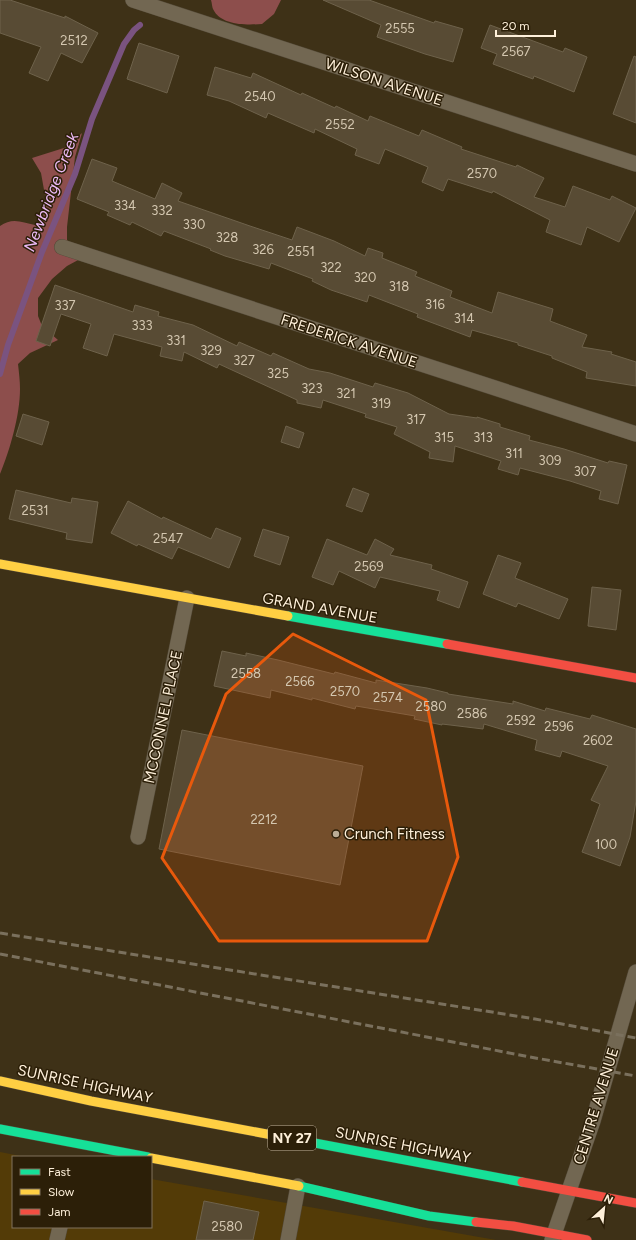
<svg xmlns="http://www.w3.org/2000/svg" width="636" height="1240" viewBox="0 0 636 1240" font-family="Figtree,sans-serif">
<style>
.built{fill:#533b07}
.forest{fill:#8d4e4c}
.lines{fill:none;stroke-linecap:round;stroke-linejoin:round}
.stream{stroke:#7a5380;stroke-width:6}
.building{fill:#584b34;stroke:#6e624b}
.street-casing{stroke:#534937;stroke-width:16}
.fast-casing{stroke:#534937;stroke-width:10}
.slow-casing{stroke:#534937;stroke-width:10}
.jam-casing{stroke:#534937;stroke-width:10}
.street{stroke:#726752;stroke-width:15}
.fast{stroke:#16e098;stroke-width:9}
.slow{stroke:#ffcf43;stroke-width:9}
.jam{stroke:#f24e42;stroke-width:9}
.rail{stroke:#7a705d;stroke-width:3;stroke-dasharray:8 4;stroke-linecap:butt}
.marked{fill:#e8590c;fill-opacity:0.2;stroke:#e8590c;stroke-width:3;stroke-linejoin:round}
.poi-dot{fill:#bbad96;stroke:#2c1f08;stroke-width:1.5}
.labels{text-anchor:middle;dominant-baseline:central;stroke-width:3;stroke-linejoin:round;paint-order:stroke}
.number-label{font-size:13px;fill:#d4c7b0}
.shield{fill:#2c1f08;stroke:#bfb19b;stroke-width:1}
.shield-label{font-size:14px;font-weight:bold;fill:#fef0da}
.street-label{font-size:15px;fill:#fef0da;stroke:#2c1f08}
.poi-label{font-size:15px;fill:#fef0da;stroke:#2c1f08;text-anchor:start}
.water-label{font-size:16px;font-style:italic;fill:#edbbf8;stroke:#2c1f08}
</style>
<rect width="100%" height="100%" fill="#3e3117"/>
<polygon class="built" points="0,1152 26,1157 13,1157 13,1227 151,1227 151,1179 496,1240 0,1240"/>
<g class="forest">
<path d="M 211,0 L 281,0 L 274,14 L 262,24 C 247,25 221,26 213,9 C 212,7 212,3 211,0 Z"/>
<path d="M 82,133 L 75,157 L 67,227 L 67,240 L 80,259 L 67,266 L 52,279 L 38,298 L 38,316 L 42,326 L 58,340 L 30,353 L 18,364 C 19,373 20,381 20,389 C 20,415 10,450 0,474 L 0,226 C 12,217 22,222 35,225 L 43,217 L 46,201 L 41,173 L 32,158 L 67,147 Z"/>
</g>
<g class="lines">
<polyline class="stream" points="0,374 8,345 42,252 75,174 92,119 124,44 134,30 140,25"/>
</g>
<g class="building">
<polygon points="0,0 10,0 65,18 65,16 98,33 82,63 61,53 48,81 29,73 41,47 0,33"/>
<polygon points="323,0 369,0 434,23 435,21 463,29 453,62 425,54 377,37 381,25"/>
<polygon points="490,25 563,52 565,48 587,57 574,92 534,76 533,79 493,64 497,54 481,48"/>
<polygon points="139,43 179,56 167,93 127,79"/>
<polygon points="634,56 636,57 636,123 613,114"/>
<polygon points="215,67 251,78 253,73 301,95 302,93 335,108 336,106 368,121 370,116 419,136 422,130 462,147 461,149 516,167 517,165 544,178 534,197 565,207 573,186 610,200 612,196 636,208 619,242 587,227 581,245 546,232 550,220 493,191 492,193 448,179 443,191 422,182 428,167 385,149 379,164 355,155 357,149 315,129 314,133 268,113 266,118 229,101 207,95"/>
<polygon points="92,159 117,168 112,181 155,199 162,183 182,193 178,201 250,226 292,240 297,227 334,241 365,256 368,248 383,253 382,258 417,272 415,276 452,291 450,297 492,313 498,292 553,309 550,321 587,335 582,347 612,352 611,354 636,362 636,386 586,378 587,372 552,358 552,356 518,345 518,343 472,330 470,337 417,317 418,314 369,295 367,302 331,290 312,281 313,279 271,263 269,269 225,256 210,250 211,249 164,231 161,236 132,222 130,225 107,215 109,212 77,199"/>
<polygon points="55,285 133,312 135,305 159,312 158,316 193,325 237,346 239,342 271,356 273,353 309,369 330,373 373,387 375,383 408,393 449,414 477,418 477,417 500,424 500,427 530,436 529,440 564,449 608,463 609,461 627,465 618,504 599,499 601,491 570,481 520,468 518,475 498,469 501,461 455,446 453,462 429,458 430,452 394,434 397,427 365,417 366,414 323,400 321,408 297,403 297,400 219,364 217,368 184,352 182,361 160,356 162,347 114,334 107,356 83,348 91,324 61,314 50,346 36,341"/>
<polygon points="23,414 49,422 42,445 16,436"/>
<polygon points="286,426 304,433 299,448 281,442"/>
<polygon points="353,488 369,494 362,512 346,506"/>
<polygon points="16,490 71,503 72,498 98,502 92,543 66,539 67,533 9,519"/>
<polygon points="128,501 162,519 163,517 211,539 216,528 241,538 229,568 178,547 172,559 138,544 137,546 111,533"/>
<polygon points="263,529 289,537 280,565 254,556"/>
<polygon points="327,539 367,555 375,539 394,549 390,555 432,565 431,569 468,582 459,608 437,600 440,591 380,577 375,588 339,571 333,585 312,577"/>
<polygon points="498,555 521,563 515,578 568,599 559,619 518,603 516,607 483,594"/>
<polygon points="592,587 621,590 616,630 588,626"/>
<polygon points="222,651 246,656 246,653 278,660 334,674 335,672 376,683 376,680 427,688 448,693 448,694 513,704 513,701 545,711 546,708 590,719 592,715 636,729 636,801 630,837 620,866 582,852 600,804 591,800 608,766 562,751 560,757 535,750 537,740 484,724 483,729 442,724 442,725 414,719 415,716 356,706 355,709 312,698 312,700 271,690 270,698 214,686"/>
<polygon points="182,730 363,766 340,885 159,849"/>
<polygon points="204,1201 259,1212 253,1240 196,1240"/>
</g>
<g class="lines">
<g class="street-casing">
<g id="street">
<polyline points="133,0 636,164"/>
<polyline points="62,247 636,434"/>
<polyline points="138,837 187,598"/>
<polyline points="57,1240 60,1227"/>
<polyline points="288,1240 298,1186"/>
<polyline points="552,1240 593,1121 636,972"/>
</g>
</g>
<g class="fast-casing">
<g id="fast">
<polyline points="288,616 447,644"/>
<polyline points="0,1129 148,1157"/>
<polyline points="288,1138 522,1182"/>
<polyline points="299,1186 429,1216 476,1222"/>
</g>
</g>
<g class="slow-casing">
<g id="slow">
<polyline points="0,564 288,616"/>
<polyline points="0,1081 91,1101 288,1138"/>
<polyline points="151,1158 299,1186"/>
</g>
</g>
<g class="jam-casing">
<g id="jam">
<polyline points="447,644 636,678"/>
<polyline points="522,1182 636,1203"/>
<polyline points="476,1222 513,1226 587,1240"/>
</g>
</g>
<use href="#street" class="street"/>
<use href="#fast" class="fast"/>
<use href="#slow" class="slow"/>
<use href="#jam" class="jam"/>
<g class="rail">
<polyline points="0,933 535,1019 636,1038"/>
<polyline points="0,954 530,1057 636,1076"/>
</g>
</g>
<path class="marked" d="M 293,634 L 426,700 L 458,857 L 427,941 L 219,941 L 162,858 L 226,694 Z"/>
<circle class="poi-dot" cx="336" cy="834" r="4"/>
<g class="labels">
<g class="number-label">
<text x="400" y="28">2555</text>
<text x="74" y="40">2512</text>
<text x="516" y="51">2567</text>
<text x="260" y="96">2540</text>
<text x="340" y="124">2552</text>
<text x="482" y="173">2570</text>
<text x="125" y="205">334</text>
<text x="162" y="210">332</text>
<text x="194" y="224">330</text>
<text x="227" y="237">328</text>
<text x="263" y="249">326</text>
<text x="301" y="251">2551</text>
<text x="331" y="267">322</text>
<text x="365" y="277">320</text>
<text x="399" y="286">318</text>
<text x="435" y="304">316</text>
<text x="65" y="305">337</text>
<text x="464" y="318">314</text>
<text x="142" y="325">333</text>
<text x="176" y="340">331</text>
<text x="211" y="350">329</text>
<text x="244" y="360">327</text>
<text x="278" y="373">325</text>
<text x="312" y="388">323</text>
<text x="346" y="393">321</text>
<text x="381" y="403">319</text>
<text x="416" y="419">317</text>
<text x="444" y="437">315</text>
<text x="483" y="437">313</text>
<text x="514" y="453">311</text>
<text x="550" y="460">309</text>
<text x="585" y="471">307</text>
<text x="35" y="510">2531</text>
<text x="168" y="538">2547</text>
<text x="369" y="566">2569</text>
<text x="246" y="673">2558</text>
<text x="300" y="681">2566</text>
<text x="345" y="691">2570</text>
<text x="388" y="697">2574</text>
<text x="431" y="706">2580</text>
<text x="472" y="713">2586</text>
<text x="521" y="720">2592</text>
<text x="559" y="726">2596</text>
<text x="598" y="740">2602</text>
<text x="264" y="819">2212</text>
<text x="606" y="844">100</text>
<text x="227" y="1226">2580</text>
</g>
<rect class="shield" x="268" y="1126" width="48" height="24" rx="3"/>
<g class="shield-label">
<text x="292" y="1138">NY 27</text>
</g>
<g class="street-label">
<text transform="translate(384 82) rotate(18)">WILSON AVENUE</text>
<text transform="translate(349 341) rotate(18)">FREDERICK AVENUE</text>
<text transform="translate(320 608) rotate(10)">GRAND AVENUE</text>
<text transform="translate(163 717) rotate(-78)">MCCONNEL PLACE</text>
<text transform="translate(85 1084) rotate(12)">SUNRISE HIGHWAY</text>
<text transform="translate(596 1106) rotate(-73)">CENTRE AVENUE</text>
<text transform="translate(403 1145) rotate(11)">SUNRISE HIGHWAY</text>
</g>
<g class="poi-label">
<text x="344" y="834">Crunch Fitness</text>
</g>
<g class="water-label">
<text transform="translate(51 192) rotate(-69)">Newbridge Creek</text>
</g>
</g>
<rect x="12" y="1156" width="140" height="72" fill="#2c1f08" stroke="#80735c"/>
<rect x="20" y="1169" width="20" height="6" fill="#16e098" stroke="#80735c"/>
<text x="48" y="1176" font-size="12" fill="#fef0da">Fast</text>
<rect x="20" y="1189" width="20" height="6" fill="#ffcf43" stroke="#80735c"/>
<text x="48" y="1196" font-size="12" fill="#fef0da">Slow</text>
<rect x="20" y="1209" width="20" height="6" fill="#f24e42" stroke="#80735c"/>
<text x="48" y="1216" font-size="12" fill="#fef0da">Jam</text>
<g transform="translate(604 1208) rotate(27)" stroke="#2c1f08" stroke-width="3" paint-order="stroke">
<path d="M0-3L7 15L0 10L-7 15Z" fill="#fef0da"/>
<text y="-6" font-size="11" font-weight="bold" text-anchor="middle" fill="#fef0da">N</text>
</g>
<path d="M496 30v6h59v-6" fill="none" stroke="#fef0da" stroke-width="2"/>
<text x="502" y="30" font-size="12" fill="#fef0da" stroke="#2c1f08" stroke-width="3" paint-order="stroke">20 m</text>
</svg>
